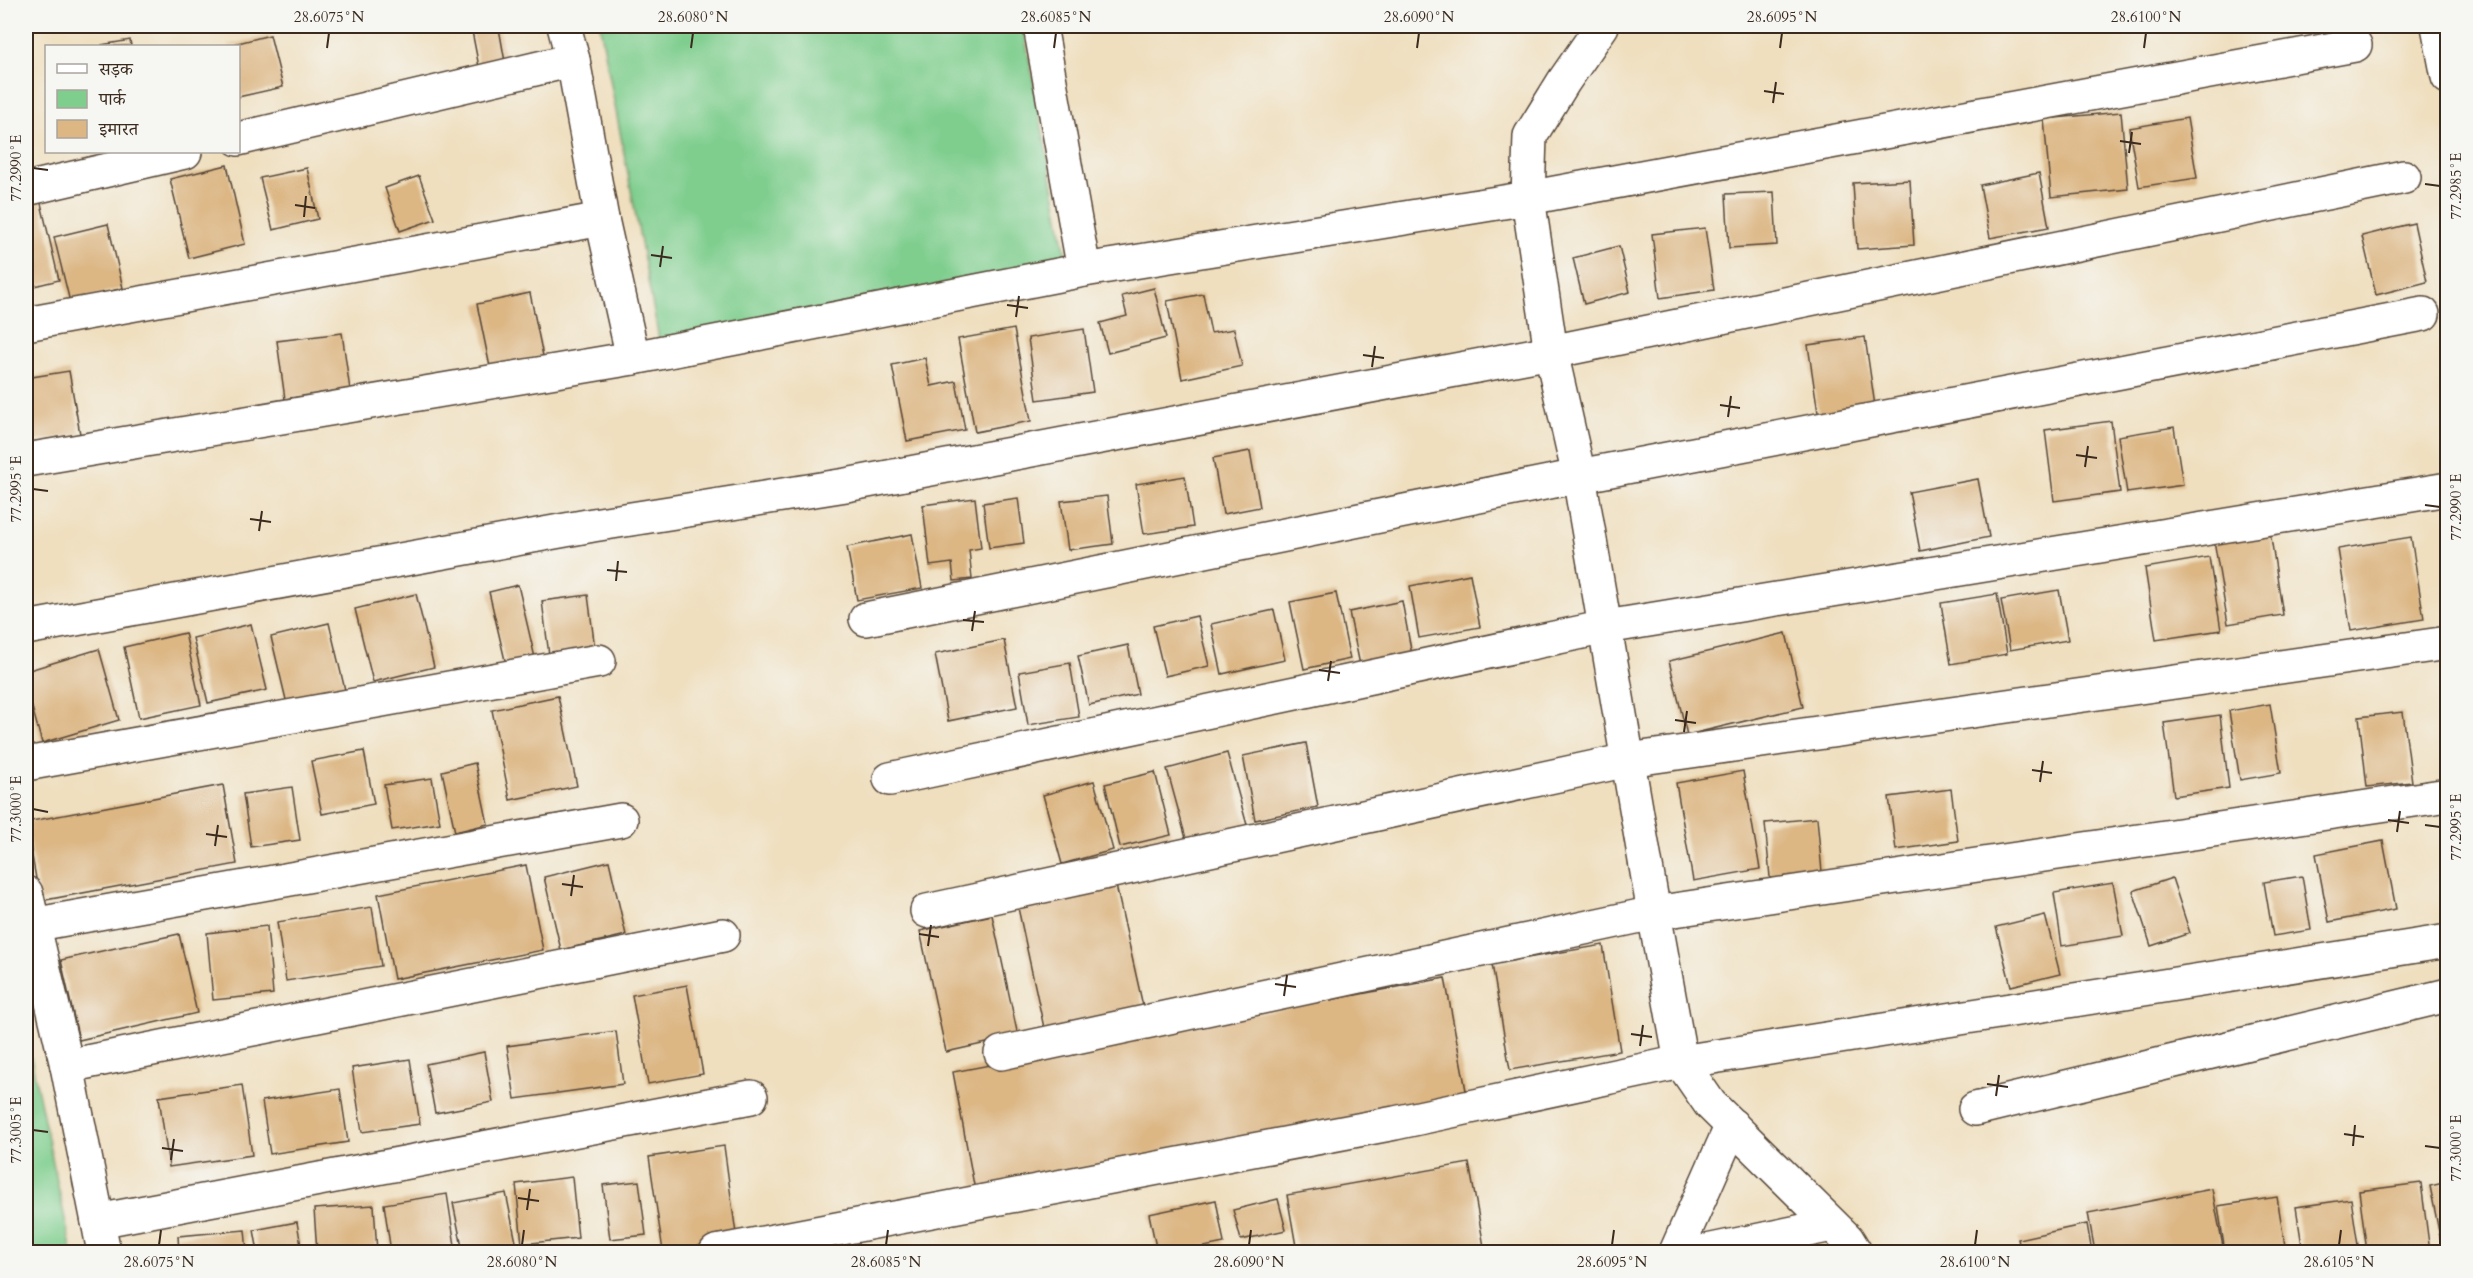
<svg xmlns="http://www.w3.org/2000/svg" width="2473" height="1278" viewBox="0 0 2473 1278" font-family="Cardo,'Noto Serif Devanagari',serif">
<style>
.green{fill:#7fce8e;stroke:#5d7c56;stroke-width:1.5}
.building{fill:#dcb683}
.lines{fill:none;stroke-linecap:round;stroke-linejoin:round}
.minor-casing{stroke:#564536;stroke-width:36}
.minor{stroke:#fff;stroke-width:33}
.ticks{fill:none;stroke:#3b2a1e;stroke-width:2}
.neatline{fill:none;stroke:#3b2a1e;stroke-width:2}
.ticks-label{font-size:15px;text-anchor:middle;fill:#3b2a1e}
</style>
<rect width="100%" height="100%" fill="#f6f6f2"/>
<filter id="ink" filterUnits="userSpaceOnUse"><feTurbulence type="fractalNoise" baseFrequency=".0167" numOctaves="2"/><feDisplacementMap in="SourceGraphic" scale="12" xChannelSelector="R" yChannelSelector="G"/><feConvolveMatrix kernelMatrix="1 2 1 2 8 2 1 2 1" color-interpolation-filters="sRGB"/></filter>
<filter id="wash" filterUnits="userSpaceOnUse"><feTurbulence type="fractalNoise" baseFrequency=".008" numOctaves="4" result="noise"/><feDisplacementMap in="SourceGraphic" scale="24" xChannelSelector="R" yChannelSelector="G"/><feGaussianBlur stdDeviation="1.35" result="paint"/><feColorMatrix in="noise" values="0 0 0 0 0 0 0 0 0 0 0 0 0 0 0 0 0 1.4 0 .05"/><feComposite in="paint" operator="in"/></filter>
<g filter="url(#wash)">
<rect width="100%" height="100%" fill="#efdfbf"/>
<g class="green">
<polygon points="600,26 1023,26 1071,282 663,360"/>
<polygon points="26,1035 72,1252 26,1252"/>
</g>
<g id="blocks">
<g class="building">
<polygon points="471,26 507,26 499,28 505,62 479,67"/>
<polygon points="270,35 283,87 238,97 238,46 226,46"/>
<polygon points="130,40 131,46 102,46 102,45"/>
<polygon points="2121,112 2128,189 2051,197 2044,119"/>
<polygon points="2187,118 2197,178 2139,187 2129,128"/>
<polygon points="227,165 245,244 189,258 170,179"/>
<polygon points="307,168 318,219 273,230 260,178"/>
<polygon points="2039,173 2049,227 1990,238 1980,185"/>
<polygon points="419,176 435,219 400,231 385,188"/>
<polygon points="1910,180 1914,245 1857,249 1853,183"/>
<polygon points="1774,192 1777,245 1729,248 1726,194"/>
<polygon points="40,199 59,280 26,288 26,202"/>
<polygon points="2414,223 2427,282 2376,295 2362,236"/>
<polygon points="108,224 123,288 70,302 54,237"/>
<polygon points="1705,228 1714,290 1660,298 1652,234"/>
<polygon points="1619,246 1630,292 1584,304 1573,258"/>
<polygon points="1154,288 1166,338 1108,353 1100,323 1127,316 1122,296"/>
<polygon points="530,293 543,356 490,367 477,304"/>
<polygon points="1203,294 1211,333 1234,329 1242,366 1182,379 1167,301"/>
<polygon points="1014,329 1031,421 975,432 958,339"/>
<polygon points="1084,329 1093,392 1037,400 1028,338"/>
<polygon points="342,333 350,390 285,399 277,341"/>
<polygon points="1865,337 1875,406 1818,413 1808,345"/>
<polygon points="925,358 931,386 956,381 965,430 907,441 892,365"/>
<polygon points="69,371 80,434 26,443 26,378"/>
<polygon points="2111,421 2120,492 2054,501 2045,430"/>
<polygon points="2174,427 2183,485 2127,493 2118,436"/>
<polygon points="1250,451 1260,507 1223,514 1213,458"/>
<polygon points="1185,476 1193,527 1144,534 1136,484"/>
<polygon points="1978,479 1989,537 1920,551 1909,492"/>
<polygon points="1107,496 1113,544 1068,550 1061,501"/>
<polygon points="975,498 981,548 969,550 972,579 954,581 952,563 930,566 923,505"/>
<polygon points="1018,498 1024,543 989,548 983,503"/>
<polygon points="2270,531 2283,615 2228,624 2214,540"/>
<polygon points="912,534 922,588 857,600 847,547"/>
<polygon points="2411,537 2424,619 2351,631 2338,549"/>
<polygon points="2209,557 2221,630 2156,640 2145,568"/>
<polygon points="1470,574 1480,627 1419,638 1410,586"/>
<polygon points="518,585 536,662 507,669 489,592"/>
<polygon points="2059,590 2068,640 2010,650 2001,600"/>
<polygon points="1336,593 1350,659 1304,669 1290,602"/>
<polygon points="416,594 434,667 373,682 355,609"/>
<polygon points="1997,594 2007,654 1951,664 1941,603"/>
<polygon points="588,595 595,649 549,655 542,601"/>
<polygon points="1402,601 1412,655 1360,665 1349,612"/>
<polygon points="1274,610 1285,660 1222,674 1211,624"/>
<polygon points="1197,616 1209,666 1165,676 1153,626"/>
<polygon points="329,623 345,690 287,704 271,637"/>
<polygon points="251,624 267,690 208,703 193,638"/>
<polygon points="185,633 201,705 139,718 124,647"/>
<polygon points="1786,633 1803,707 1687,735 1669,661"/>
<polygon points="1004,640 1017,707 948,721 935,654"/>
<polygon points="1128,645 1138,694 1089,705 1078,656"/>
<polygon points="99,649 119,720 42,743 26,686 26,671"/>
<polygon points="1070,663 1079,717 1028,725 1019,672"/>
<polygon points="558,696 577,786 510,800 492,710"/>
<polygon points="2270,704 2281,773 2240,780 2229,711"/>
<polygon points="2403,712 2412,782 2367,787 2359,717"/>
<polygon points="2220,715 2229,788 2174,796 2164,723"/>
<polygon points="1306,743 1318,807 1255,820 1243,756"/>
<polygon points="364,751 374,804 322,814 311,761"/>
<polygon points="1227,753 1247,825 1187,842 1167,769"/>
<polygon points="475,763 488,824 455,832 442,771"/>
<polygon points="1743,771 1760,869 1693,881 1676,783"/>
<polygon points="1155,772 1171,835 1120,847 1105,784"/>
<polygon points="432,778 440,823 392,830 384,785"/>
<polygon points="1094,781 1113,850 1062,864 1043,795"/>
<polygon points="223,785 237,864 40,901 26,822"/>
<polygon points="292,787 300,840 251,847 243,794"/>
<polygon points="1951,789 1958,841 1896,850 1889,797"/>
<polygon points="1817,818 1823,883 1771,888 1765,823"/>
<polygon points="2383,841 2396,909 2329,922 2316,854"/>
<polygon points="609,861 626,935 561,950 544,877"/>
<polygon points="526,865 543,950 394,979 378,894"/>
<polygon points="2302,876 2311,930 2273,936 2264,882"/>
<polygon points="2172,878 2190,933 2151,946 2133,891"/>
<polygon points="1115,881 1145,1015 1046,1037 1017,903"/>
<polygon points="2113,883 2123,936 2062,946 2054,893"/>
<polygon points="372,907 381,966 286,981 277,922"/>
<polygon points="992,915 1018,1036 946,1052 920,931"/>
<polygon points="2045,915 2060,974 2011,986 1996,927"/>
<polygon points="267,926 273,994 213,1000 207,933"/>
<polygon points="179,934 197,1013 79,1040 61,960"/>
<polygon points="1603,945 1620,1051 1510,1070 1492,964"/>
<polygon points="1445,978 1468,1101 976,1196 953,1072"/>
<polygon points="687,985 703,1074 648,1084 632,995"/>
<polygon points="616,1031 623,1084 515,1099 507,1046"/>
<polygon points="484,1052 493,1102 435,1113 426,1064"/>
<polygon points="410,1059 420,1124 362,1132 352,1068"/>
<polygon points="242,1085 252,1155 169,1167 159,1097"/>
<polygon points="340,1089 348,1142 270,1154 262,1101"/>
<polygon points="724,1146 737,1241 663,1251 649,1157"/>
<polygon points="1469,1163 1485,1252 1297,1252 1287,1195"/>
<polygon points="572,1177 578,1238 522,1244 516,1184"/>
<polygon points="639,1181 646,1235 610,1239 603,1185"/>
<polygon points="2448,1182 2448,1252 2443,1252 2430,1186"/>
<polygon points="2421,1183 2430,1252 2367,1252 2359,1191"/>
<polygon points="2212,1189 2224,1252 2095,1252 2088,1213"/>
<polygon points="506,1193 518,1252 463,1252 453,1203"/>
<polygon points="447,1194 456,1252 391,1252 384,1204"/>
<polygon points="2277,1197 2286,1252 2225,1252 2218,1206"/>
<polygon points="1278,1199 1286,1230 1241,1240 1233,1210"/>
<polygon points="2351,1199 2359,1252 2303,1252 2296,1207"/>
<polygon points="1216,1200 1224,1243 1180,1252 1157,1252 1149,1214"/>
<polygon points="374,1205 377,1252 317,1252 314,1209"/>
<polygon points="297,1222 302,1252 258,1252 254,1230"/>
<polygon points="2087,1224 2092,1252 2021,1252 2018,1239"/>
<polygon points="245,1230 247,1252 179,1252 178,1236"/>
<polygon points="1272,1248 1272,1252 1244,1252 1243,1251"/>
</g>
</g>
</g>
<g filter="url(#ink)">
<use href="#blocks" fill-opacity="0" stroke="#564536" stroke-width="1.5"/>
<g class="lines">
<g class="minor-casing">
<g id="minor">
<polyline points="564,26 573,60 602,219 633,358 1084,270 1528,198 2355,45"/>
<polyline points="1040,26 1084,270"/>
<polyline points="1602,26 1564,81 1530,136 1528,198 1551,352 1579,476 1654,913 1681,1062 1710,1104 1847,1239 1855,1252"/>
<polyline points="2438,26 2448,77"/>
<polyline points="238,139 573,60"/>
<polyline points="26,189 185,152"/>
<polyline points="26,324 602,219"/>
<polyline points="26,460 633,358"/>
<polyline points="866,619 1579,476 2423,314"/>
<polyline points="26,628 593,525 846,485 1551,352 2404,177"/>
<polyline points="26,764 599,661"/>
<polyline points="890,779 1606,627 2448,489"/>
<polyline points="26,893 67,1066 104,1252"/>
<polyline points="927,911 1628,760 2448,643"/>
<polyline points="32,925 621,820"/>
<polyline points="1001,1053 1654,913 2448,795"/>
<polyline points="67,1066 723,935"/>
<polyline points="1975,1109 2448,995"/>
<polyline points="98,1221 751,1097"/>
<polyline points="716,1252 1395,1123 1681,1062 2448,941"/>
<polyline points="1676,1252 1732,1125"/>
<polyline points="1702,1252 1832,1225"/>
</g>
</g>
<use href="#minor" class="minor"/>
</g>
</g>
<path class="ticks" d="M 327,48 L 329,33M 691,48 L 693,33M 1054,48 L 1056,33M 1417,48 L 1419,33M 1780,48 L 1782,33M 2144,48 L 2146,33M 1764,91 L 1784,94M 1773,103 L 1776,82M 2120,141 L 2141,144M 2129,153 L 2132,132M 33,168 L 48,170M 2425,184 L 2440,186M 295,205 L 315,208M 304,217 L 306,196M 651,255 L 672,258M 660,267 L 663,246M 1007,305 L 1028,308M 1016,317 L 1019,296M 1363,355 L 1384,358M 1372,367 L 1375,346M 1720,405 L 1740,408M 1728,417 L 1731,396M 2076,455 L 2097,458M 2085,467 L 2088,446M 33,489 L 48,491M 2425,505 L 2440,507M 250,519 L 271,522M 259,531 L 262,511M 607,570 L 627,572M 616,581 L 618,561M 963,620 L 984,622M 972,631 L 975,611M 1319,670 L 1340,673M 1328,681 L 1331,661M 1675,720 L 1696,723M 1684,732 L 1687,711M 2032,770 L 2052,773M 2040,782 L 2043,761M 33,809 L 48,812M 2388,820 L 2409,823M 2425,825 L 2440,827M 2397,832 L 2400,811M 206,834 L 227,837M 215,846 L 218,825M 562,884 L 583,887M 571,896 L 574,875M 919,934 L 939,937M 928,946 L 931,925M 1275,984 L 1296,987M 1284,996 L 1287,975M 1631,1034 L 1652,1037M 1640,1046 L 1643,1025M 1987,1084 L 2008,1087M 1996,1096 L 1999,1075M 33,1130 L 48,1132M 2344,1134 L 2364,1137M 2353,1146 L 2355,1125M 2425,1146 L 2440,1148M 162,1148 L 183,1151M 171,1160 L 174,1139M 518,1198 L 539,1201M 527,1210 L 530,1189M 159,1245 L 161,1230M 522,1245 L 524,1230M 886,1245 L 888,1230M 1249,1245 L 1251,1230M 1612,1245 L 1614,1230M 1975,1245 L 1977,1230M 2339,1245 L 2341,1230"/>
<rect width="2473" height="1278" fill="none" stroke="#f6f6f2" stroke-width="66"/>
<rect x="45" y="45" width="195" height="108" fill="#f6f6f2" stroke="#aba49d" stroke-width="1.5"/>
<rect x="57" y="64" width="30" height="9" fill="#ffffff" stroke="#aba49d" stroke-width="1.5"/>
<text x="99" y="75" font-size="18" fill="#3b2a1e">सड़क</text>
<rect x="57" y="90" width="30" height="18" fill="#7fce8e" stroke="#aba49d" stroke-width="1.5"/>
<text x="99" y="105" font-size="18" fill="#3b2a1e">पार्क</text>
<rect x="57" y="120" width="30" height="18" fill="#dcb683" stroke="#aba49d" stroke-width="1.5"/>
<text x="99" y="135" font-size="18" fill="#3b2a1e">इमारत</text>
<rect x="33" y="33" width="2407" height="1212" class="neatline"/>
<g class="ticks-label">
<text x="329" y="22">28.6075°N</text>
<text x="693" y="22">28.6080°N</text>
<text x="1056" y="22">28.6085°N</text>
<text x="1419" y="22">28.6090°N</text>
<text x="1782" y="22">28.6095°N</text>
<text x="2146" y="22">28.6100°N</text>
<text transform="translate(16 168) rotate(-90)" y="5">77.2990°E</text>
<text transform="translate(2456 186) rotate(-90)" y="5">77.2985°E</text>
<text transform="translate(16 489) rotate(-90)" y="5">77.2995°E</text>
<text transform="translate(2456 507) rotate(-90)" y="5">77.2990°E</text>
<text transform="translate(16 809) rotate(-90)" y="5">77.3000°E</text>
<text transform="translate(2456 827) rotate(-90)" y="5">77.2995°E</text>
<text transform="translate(16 1130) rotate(-90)" y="5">77.3005°E</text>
<text transform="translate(2456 1148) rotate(-90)" y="5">77.3000°E</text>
<text x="159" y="1267">28.6075°N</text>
<text x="522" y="1267">28.6080°N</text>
<text x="886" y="1267">28.6085°N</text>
<text x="1249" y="1267">28.6090°N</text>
<text x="1612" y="1267">28.6095°N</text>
<text x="1975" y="1267">28.6100°N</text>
<text x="2339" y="1267">28.6105°N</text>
</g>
</svg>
